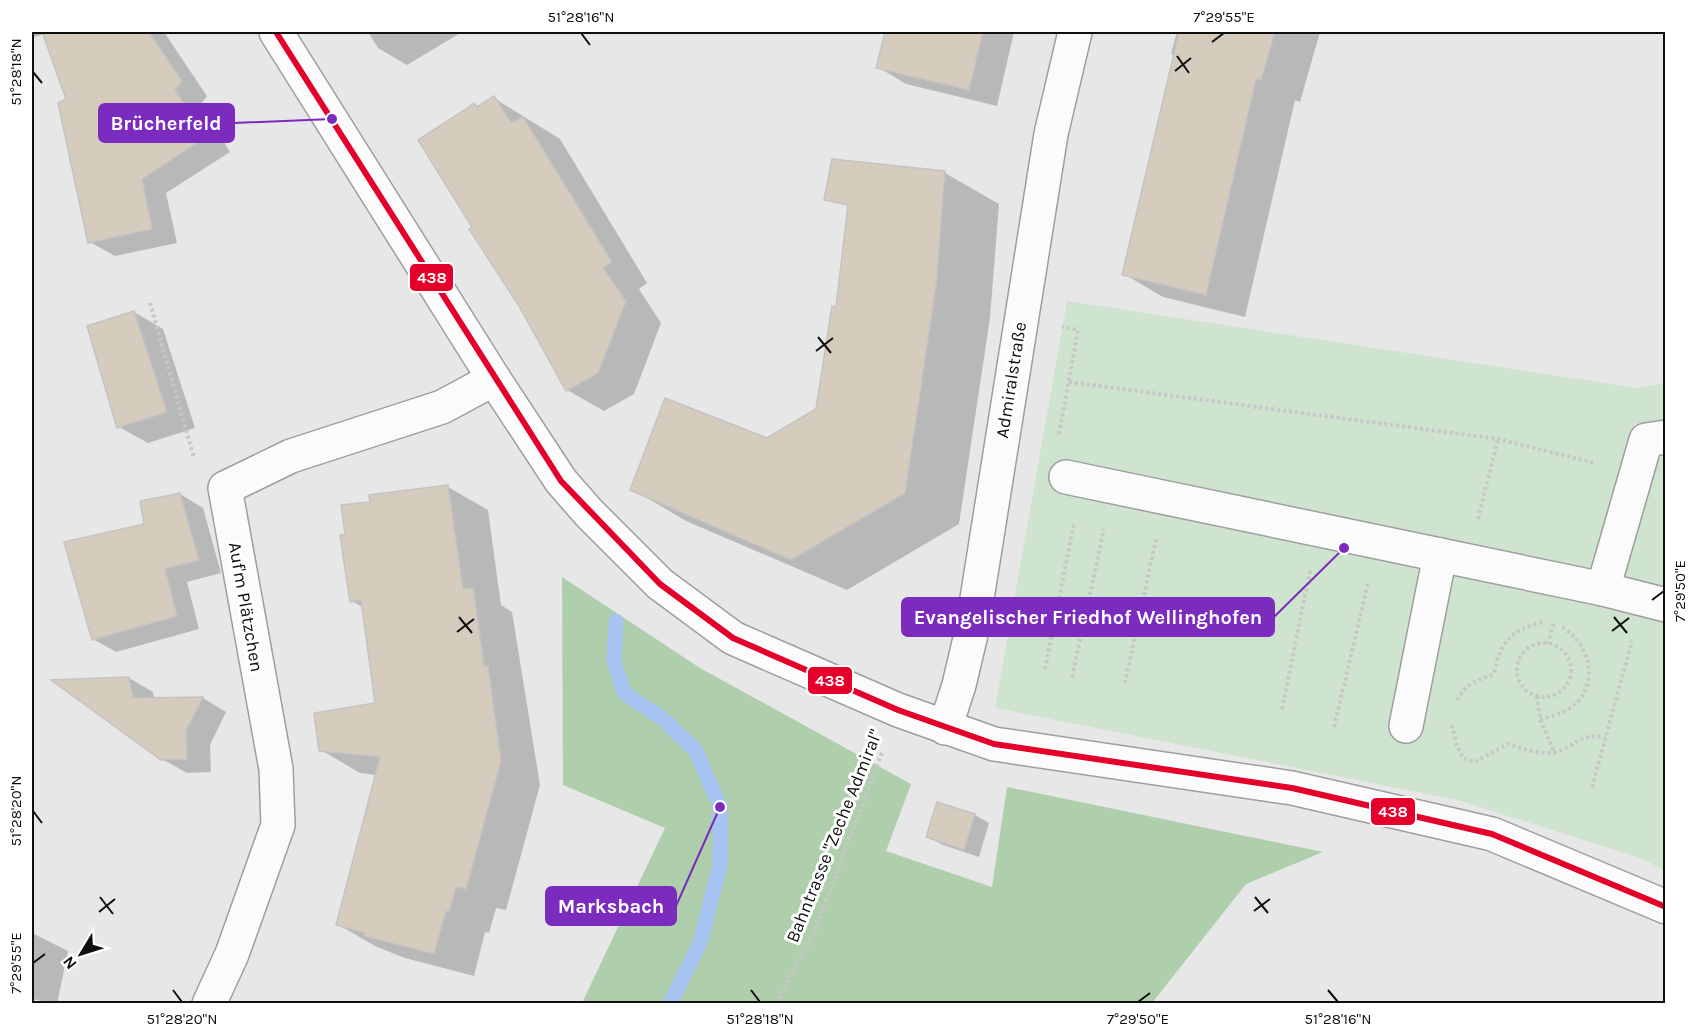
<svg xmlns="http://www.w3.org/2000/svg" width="1697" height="1035" viewBox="0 0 1697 1035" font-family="Karla,sans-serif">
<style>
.green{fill:#cfe4ce}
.forest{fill:#aeceac}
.shadow{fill:#0003}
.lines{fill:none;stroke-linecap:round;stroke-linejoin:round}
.stream{stroke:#a8c4f3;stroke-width:15}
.building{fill:#d5ccbe;stroke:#c4c3c3;stroke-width:1.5}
.minor-casing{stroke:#9f9e9f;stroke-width:36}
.path{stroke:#c8c7c8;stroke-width:4;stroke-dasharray:3 3;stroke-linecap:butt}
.minor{stroke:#fcfbfc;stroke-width:33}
.bus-1-casing{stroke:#fff;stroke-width:10}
.bus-1{stroke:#e4002b;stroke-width:6}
.ticks{fill:none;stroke:#0f0f10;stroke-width:2}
.labels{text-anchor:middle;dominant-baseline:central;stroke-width:6;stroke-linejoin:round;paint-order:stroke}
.street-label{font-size:18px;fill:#0f0f10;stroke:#fff}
.leader{fill:none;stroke:#7b2cbf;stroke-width:2}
.callout-dot{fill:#7b2cbf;stroke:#fff;stroke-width:2}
.callout{fill:#7b2cbf;stroke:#7b2cbf;stroke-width:2}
.callout-label{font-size:20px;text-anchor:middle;font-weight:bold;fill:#fff}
.line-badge{stroke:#fff;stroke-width:2}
.badge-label{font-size:16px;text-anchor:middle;font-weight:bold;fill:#fff}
.neatline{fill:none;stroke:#0f0f10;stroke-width:2}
.ticks-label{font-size:15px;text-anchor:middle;fill:#0f0f10}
</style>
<rect width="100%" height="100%" fill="#e8e7e8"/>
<polygon class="green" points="1067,301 1637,388 1665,383 1665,871 1643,859 1458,800 995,708"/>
<polygon class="forest" points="562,577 700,668 911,784 886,851 992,887 1007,787 1323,852 1246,884 1152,1003 582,1003 665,828 563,785"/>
<g class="shadow">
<polygon points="32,32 164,32 207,96 200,105 230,152 166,193 177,243 115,256 90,242 68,100 44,34 32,38"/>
<polygon points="368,32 462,32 407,65 378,48"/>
<polygon points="887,32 1014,32 997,106 906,84 878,67"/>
<polygon points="1177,32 1320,32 1300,102 1295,100 1245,317 1163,297 1124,274 1175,56 1171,54"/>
<polygon points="494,98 560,139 647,283 639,289 661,323 634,394 604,411 567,390 474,228 474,105 478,107"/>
<polygon points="855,163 945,173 999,204 990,318 959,524 847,590 686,521 632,489 767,440 818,410 837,308"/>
<polygon points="134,312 163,329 195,428 148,443 119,427"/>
<polygon points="448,487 488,510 501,605 512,612 540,785 506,910 496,908 489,933 485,932 474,976 405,958 377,947 337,924 377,775 360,773 321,750 377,704 364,608 352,601 347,536 371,503"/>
<polygon points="180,494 203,508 221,573 187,582 199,629 116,652 93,639 146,525"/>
<polygon points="129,678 153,692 154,699 203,698 226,712 210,745 211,772 187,773 162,759 56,681"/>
<polygon points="975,815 989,823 979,857 943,845 928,837"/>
<polygon points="32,933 68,951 57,1004 32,999"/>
</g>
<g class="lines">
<polyline class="stream" points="616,621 614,661 624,693 662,718 696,751 720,807 720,865 700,943 670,1004"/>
</g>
<g class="building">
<polygon points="42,32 149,32 182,81 175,90 206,137 142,179 152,229 88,243 58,103 66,99"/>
<polygon points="885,32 983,32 969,90 876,68"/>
<polygon points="1179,32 1275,32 1261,80 1256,79 1206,295 1122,275"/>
<polygon points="494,96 511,123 523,117 612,262 603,268 626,301 598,373 566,391 519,306 469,229 472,227 418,140 469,107 474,103 477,107"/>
<polygon points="832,159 945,171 936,286 905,493 791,560 630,490 665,398 767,438 816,409 832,306 836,307 848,205 824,200"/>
<polygon points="134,311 167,412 117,428 87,326"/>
<polygon points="448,485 463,589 473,588 484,666 488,666 501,761 466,889 456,887 449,912 446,911 434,954 364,936 365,933 336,925 380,757 319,751 314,713 375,703 361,600 350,602 340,535 345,534 341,505 370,502 369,495"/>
<polygon points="180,493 199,560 165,569 177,616 92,640 64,542 144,524 140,501"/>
<polygon points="129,677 133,698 203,697 186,731 187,759 161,760 51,680"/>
<polygon points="937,802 975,814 964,850 926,837"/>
</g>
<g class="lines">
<g class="minor-casing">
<g id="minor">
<polyline points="276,32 494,379 561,481 589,513 660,584 733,638 898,710 994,744 1292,788 1492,834 1666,907"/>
<polyline points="1066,477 1603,589 1666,605"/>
<polyline points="1603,589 1646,440 1666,437"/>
<polyline points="1406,726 1440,555"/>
<polyline points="945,728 959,685 972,630 1051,134 1075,32"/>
<polyline points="209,1004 232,954 278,825 276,769 225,488 291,456 442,407 494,379"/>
</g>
</g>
<g class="path">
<polyline points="150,303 194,458"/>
<polyline points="1069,382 1498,439 1595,463"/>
<polyline points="1059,434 1078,330 1062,327"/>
<polyline points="1478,519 1498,439"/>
<circle cx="1544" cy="670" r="27"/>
<polyline points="1548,644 1554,622"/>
<polyline points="1045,669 1074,523"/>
<polyline points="1072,677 1104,529"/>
<polyline points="1125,683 1156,539"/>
<polyline points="1537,696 1540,719 1554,752"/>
<path d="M 1457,700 C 1465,684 1478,680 1494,674 C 1500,642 1510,631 1542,622"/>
<polyline points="1282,709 1310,571"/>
<path d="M 1540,719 C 1549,717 1559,715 1567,710 C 1602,690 1592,643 1560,626"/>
<path d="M 1452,725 L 1456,743 L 1463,758 L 1475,762 L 1508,744 C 1522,748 1541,756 1556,752 C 1578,745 1577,734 1605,737"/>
<polyline points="1334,727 1368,583"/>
<polyline points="1592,787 1632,641"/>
<polyline points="776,1004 815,930 883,750"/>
</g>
<use href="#minor" class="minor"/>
<g class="bus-1-casing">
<polyline id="bus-1" points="276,32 561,481 660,584 733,638 898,710 994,744 1292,788 1492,834 1666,907"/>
</g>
<use href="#bus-1" class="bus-1"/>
</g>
<path class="ticks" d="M 581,33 L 590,45M 1212,42 L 1224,33M 1177,56 L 1189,73M 1175,71 L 1191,58M 33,72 L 42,83M 818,337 L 831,353M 816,351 L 833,338M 1652,600 L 1664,591M 459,617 L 472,633M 1614,617 L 1627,633M 1612,631 L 1629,618M 457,632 L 474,619M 33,811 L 42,823M 100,897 L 113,914M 1255,897 L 1268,913M 1254,911 L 1270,899M 99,912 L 115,899M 33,963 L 45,954M 173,990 L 182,1002M 751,990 L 760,1002M 1328,990 L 1338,1002M 1138,1002 L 1150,993"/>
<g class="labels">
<g class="street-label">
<text transform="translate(1011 380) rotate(-81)">Admiralstraße</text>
<text transform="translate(246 607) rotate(80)">Auf'm Plätzchen</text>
<text transform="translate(834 836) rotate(-68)">Bahntrasse "Zeche Admiral"</text>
</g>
</g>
<path class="leader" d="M332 119L234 123M1344 548L1274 617M720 807L676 906"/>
<g class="callout-dot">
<circle cx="332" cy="119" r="6"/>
<circle cx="1344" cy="548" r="6"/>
<circle cx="720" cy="807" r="6"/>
</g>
<g class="callout">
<rect x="99" y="104" width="135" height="38" rx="6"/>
<rect x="902" y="598" width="372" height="38" rx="6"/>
<rect x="546" y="887" width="130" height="38" rx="6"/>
</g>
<g class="callout-label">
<text x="166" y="130">Brücherfeld</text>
<text x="1088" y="624">Evangelischer Friedhof Wellinghofen</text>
<text x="611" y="913">Marksbach</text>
</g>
<g class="line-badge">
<rect x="409" y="263" width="45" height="29" rx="6" fill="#e4002b"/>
<rect x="807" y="666" width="46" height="29" rx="6" fill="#e4002b"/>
<rect x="1370" y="797" width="46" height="29" rx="6" fill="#e4002b"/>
</g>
<g class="badge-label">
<text x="432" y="283">438</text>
<text x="830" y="686">438</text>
<text x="1393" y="817">438</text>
</g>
<rect width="1697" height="1035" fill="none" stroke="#ffffff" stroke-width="66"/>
<g transform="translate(81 954) rotate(232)" stroke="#ffffff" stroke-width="4.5" paint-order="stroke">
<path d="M0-4.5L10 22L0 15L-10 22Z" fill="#0f0f10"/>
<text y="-9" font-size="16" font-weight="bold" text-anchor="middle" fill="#0f0f10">N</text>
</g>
<rect x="33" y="33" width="1631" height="969" class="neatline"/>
<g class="ticks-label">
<text x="581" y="22">51°28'16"N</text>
<text x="1224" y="22">7°29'55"E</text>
<text transform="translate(16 72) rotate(-90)" y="5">51°28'18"N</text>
<text transform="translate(1680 591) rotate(-90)" y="5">7°29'50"E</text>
<text transform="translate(16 811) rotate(-90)" y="5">51°28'20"N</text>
<text transform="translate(16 963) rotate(-90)" y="5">7°29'55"E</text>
<text x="182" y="1024">51°28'20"N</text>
<text x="760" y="1024">51°28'18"N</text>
<text x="1138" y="1024">7°29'50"E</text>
<text x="1338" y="1024">51°28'16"N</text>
</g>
</svg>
